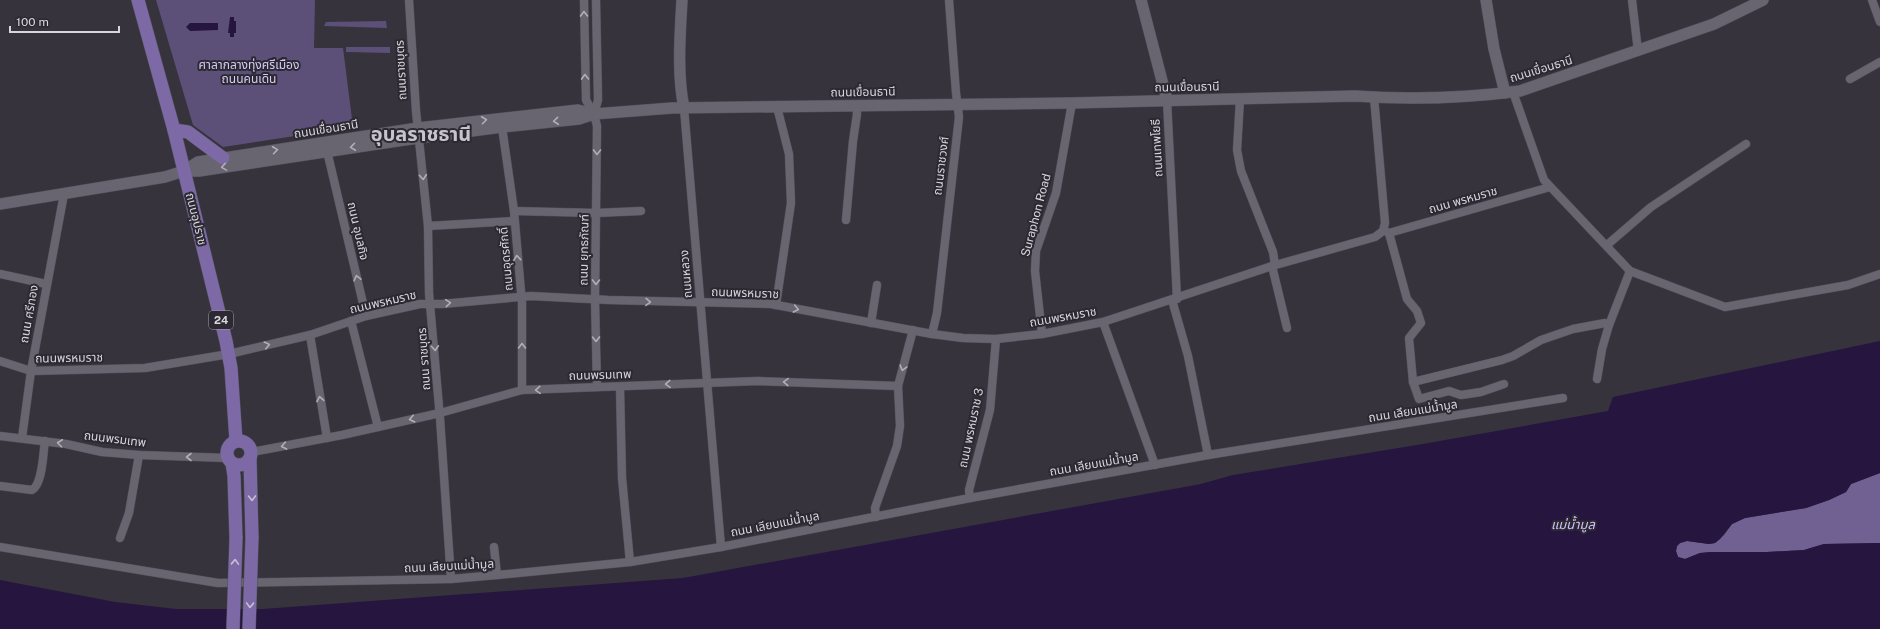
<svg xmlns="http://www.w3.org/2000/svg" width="1880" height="629" viewBox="0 0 1880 629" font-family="'Public Sans','Noto Sans Thai',sans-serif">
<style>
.green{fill:#5c5079}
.forest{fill:#706192}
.water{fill:#25153f}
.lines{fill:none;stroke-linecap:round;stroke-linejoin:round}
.minor-casing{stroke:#514f58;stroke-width:9}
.tertiary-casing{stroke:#514f58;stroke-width:12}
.primary-casing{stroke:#514f58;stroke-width:14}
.minor{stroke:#686571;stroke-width:8}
.tertiary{stroke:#686571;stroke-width:11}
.primary{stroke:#7c69a6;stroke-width:13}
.primary-bridge-casing{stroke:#514f58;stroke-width:14;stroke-linecap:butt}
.primary-bridge{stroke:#7c69a6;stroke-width:13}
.oneway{stroke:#b1aeb7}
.oneway2{stroke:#c6c0d2}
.labels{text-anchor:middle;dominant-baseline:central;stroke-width:4;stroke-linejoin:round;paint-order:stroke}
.shield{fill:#2c2933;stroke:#a4a2aa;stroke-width:1}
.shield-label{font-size:11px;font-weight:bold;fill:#d8d6dd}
.park-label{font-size:12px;fill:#d8ccfa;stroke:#2c2933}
.street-label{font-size:12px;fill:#d8d6dd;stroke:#2c2933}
.water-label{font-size:13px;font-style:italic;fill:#d1c0fd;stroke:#2c2933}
.town-label{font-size:20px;font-weight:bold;fill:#c7c4d0;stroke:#2c2933}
</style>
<rect width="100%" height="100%" fill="#36333d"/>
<g class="green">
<polygon points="156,0 315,0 314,48 343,48 353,127 223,147 193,125"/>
<polygon points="386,21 387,28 324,26 326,22"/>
<polygon points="346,47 390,47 390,53 346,52"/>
</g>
<polygon class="forest" points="1880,473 1880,543 1824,544 1804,550 1767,552 1711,552 1700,553 1685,559 1678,557 1676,551 1677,546 1680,543 1687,541 1709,544 1715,543 1724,535 1732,524 1745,518 1806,508 1829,500 1846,492 1851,484"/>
<g class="water">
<polygon points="230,17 234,17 234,21 236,21 236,33 234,33 234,37 230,37 230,33 228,33"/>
<polygon points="190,23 218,23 218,30 190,31 186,27"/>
<polygon points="1880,341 1880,473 1851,484 1846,492 1829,500 1806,508 1745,518 1732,524 1720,539 1715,543 1709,544 1687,541 1680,543 1677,546 1676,551 1678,557 1685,559 1700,553 1711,552 1767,552 1804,550 1824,544 1880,543 1880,629 0,629 0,580 115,602 176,609 263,609 683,578 1201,484 1233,475 1423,444 1608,411 1613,397"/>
</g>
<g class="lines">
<g class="minor-casing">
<g id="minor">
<polyline points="409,0 416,111 428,226 429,293 440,418 451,579"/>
<polyline points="584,0 586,100 594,114 597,126 595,300 597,387"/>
<polyline points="1632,0 1638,51"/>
<polyline points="1872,0 1880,22"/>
<polyline points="1850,79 1880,62"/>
<polyline points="1513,92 1544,180 1630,271 1725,307 1848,285 1880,274"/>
<polyline points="1374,97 1385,223 1383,231"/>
<polyline points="1240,99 1237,150 1241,171 1273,252 1275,265"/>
<polyline points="1167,100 1177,299"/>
<polyline points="684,108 721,547"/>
<polyline points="594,114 598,100 596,0"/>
<polyline points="502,127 514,211 522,303 522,390"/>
<polyline points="327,151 366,316"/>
<polyline points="514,211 596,213 641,211"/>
<polyline points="846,220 853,141 857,114 856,105"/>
<polyline points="428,226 514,221"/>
<polyline points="1385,231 1389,233 1550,187"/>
<polyline points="1389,233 1407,299 1417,311 1421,323 1409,338 1413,382 1419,399 1449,391 1461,395 1481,392 1504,384"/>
<polyline points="1607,245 1651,207 1746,144"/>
<polyline points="1272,266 1287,328"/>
<polyline points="0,274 46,284"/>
<polyline points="1172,300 1188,356 1208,455"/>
<polyline points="776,305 791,203 789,154 777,107"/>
<polyline points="351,321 378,427"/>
<polyline points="1103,322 1155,465"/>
<polyline points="871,323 877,285"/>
<polyline points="932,334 937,313 959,117 956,93 949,0"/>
<polyline points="1042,334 1035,271 1036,251 1056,193 1072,103"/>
<polyline points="310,335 327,438"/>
<polyline points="0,361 31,371 145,368 229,354 310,335 366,316 420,304 442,304 531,296 609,300 771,304 932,334 963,338 996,339 1042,334 1103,322 1272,266 1375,237 1383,231"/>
<polyline points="1597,379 1602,349 1609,325 1630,271"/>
<polyline points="1413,382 1502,360 1513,356 1541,340 1573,329 1605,323 1609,325"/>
<polyline points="620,387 622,478 630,562"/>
<polyline points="0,436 66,444 102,452 139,455 228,458"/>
<polyline points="22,438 31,371 64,194"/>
<polyline points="252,452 342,435 440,413 522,390 758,381 898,386 913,330"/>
<path d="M 0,486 L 32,490 C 43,484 43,452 45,441"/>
<polyline points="970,498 969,490 990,410 996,339"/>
<polyline points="876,517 875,508 897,446 900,426 898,386"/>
<polyline points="120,538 129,513 139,455"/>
<polyline points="0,547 218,583 451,579 497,575 630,562 721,547 970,498 1208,455 1563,398"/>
<polyline points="494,547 497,575"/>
</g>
</g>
<g class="tertiary-casing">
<g id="tertiary">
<path d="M 682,0 C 680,35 677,74 684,108"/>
<polyline points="1141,0 1167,100"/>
<polyline points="1486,0 1494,49 1505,93"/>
<path d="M 184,171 L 199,171 L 404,140 L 502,127 L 579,119 L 594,114 L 672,108 L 1072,103 L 1355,96 C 1410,100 1466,98 1520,91 L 1714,24 L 1763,0"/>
<polyline points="0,204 165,177 184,171 198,162 418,128 578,110 594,114"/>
</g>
</g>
<g class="primary-casing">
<g id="primary">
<polyline points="138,0 174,130 226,341 231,368 236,441"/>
<polyline points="174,130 188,132 223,158"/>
<circle cx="239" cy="453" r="12"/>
<polyline points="250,459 252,538"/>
<polyline points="232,463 234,476 236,538"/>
</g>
</g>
<use href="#minor" class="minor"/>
<use href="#tertiary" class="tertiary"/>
<use href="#primary" class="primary"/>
<g class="primary-bridge-casing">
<g id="primary-bridge">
<polyline points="233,629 236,538"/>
<polyline points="249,629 252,538"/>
</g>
</g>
<use href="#primary-bridge" class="primary-bridge"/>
</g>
<defs><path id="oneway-chevron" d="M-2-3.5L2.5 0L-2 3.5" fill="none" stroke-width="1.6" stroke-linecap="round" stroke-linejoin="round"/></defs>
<g class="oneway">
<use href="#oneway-chevron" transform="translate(584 14) rotate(-91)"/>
<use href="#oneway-chevron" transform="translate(585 77) rotate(-91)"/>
<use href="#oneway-chevron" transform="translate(484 120) rotate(-7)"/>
<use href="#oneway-chevron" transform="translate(556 121) rotate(174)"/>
<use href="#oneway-chevron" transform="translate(353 147) rotate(172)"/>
<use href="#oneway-chevron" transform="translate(275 150) rotate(-8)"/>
<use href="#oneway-chevron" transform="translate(597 152) rotate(91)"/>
<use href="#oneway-chevron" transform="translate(224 167) rotate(171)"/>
<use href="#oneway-chevron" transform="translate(423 177) rotate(85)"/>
<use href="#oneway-chevron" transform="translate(517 258) rotate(-96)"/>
<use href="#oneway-chevron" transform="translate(357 278) rotate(-103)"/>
<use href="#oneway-chevron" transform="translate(596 282) rotate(91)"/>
<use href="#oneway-chevron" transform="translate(648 302) rotate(2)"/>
<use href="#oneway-chevron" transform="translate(448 303) rotate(-5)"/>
<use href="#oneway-chevron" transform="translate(796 309) rotate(11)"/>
<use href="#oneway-chevron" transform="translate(596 339) rotate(89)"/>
<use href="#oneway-chevron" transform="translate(267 345) rotate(-13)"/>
<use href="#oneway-chevron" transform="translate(522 346) rotate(-90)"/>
<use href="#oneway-chevron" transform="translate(435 348) rotate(86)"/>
<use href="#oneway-chevron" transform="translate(903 368) rotate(105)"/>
<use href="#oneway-chevron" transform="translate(786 382) rotate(-178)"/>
<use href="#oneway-chevron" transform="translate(668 384) rotate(177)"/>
<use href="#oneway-chevron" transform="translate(538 390) rotate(177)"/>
<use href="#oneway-chevron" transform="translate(320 399) rotate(-100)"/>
<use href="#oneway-chevron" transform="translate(412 419) rotate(167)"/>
<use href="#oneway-chevron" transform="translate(60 443) rotate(-173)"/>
<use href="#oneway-chevron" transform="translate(284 446) rotate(169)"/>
<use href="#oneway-chevron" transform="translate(189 457) rotate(180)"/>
</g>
<g class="oneway2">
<use href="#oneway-chevron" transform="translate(252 498) rotate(89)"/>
<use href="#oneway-chevron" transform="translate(235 562) rotate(-88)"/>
<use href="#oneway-chevron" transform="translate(250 605) rotate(92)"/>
</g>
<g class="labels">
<rect class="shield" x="209" y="311" width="24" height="18" rx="3"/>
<g class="shield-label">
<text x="221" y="320">24</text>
</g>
<g class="park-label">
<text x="249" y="65">ศาลากลางทุ่งศรีเมือง<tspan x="249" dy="14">ถนนคนเดิน</tspan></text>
</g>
<g class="street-label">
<text transform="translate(1541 69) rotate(-17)">ถนนเขื่อนธานี</text>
<text transform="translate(401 70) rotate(-93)">ถนนราชบุตร</text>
<text transform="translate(1187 87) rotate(-1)">ถนนเขื่อนธานี</text>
<text transform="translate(863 92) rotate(-1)">ถนนเขื่อนธานี</text>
<text transform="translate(326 129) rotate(-9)">ถนนเขื่อนธานี</text>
<text transform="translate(1157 148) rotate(-93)">ถนนเทพโยธี</text>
<text transform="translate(941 166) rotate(-83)">ถนนราชวงศ์</text>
<text transform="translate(1463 200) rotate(-16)">ถนน พรหมราช</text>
<text transform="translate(1036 215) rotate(-75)">Suraphon Road</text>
<text transform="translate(196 219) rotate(76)">ถนนอุปราช</text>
<text transform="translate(358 231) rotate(77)">ถนน อุบลกิจ</text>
<text transform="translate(584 250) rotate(-89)">ถนน ยุทธภัณฑ์</text>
<text transform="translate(506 259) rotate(-95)">ถนนอุดรศักดิ์</text>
<text transform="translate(686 274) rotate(-95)">ถนนหลวง</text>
<text transform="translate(745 293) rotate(2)">ถนนพรหมราช</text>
<text transform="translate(383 302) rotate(-13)">ถนนพรหมราช</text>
<text transform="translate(29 314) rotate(-80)">ถนน ศรีทอง</text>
<text transform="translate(1063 317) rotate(-10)">ถนนพรหมราช</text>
<text transform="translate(69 358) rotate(-1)">ถนนพรหมราช</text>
<text transform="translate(424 359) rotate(-94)">ถนน ราชบุตร</text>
<text transform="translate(600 375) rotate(-2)">ถนนพรมเทพ</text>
<text transform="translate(1413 411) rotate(-9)">ถนน เลียบแม่น้ำมูล</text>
<text transform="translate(971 428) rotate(-78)">ถนน พรหมราช 3</text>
<text transform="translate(115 439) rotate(7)">ถนนพรมเทพ</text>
<text transform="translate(1094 464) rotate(-10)">ถนน เลียบแม่น้ำมูล</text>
<text transform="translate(775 524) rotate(-11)">ถนน เลียบแม่น้ำมูล</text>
<text transform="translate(449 566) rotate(-3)">ถนน เลียบแม่น้ำมูล</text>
</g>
<g class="water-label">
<text x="1573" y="524">แม่น้ำมูล</text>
</g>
<g class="town-label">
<text x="421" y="134">อุบลราชธานี</text>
</g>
</g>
<path d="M10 26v6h109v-6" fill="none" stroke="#d8d6dd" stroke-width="2"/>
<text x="16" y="26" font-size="12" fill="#d8d6dd" stroke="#2c2933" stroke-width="3" paint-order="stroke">100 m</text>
</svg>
